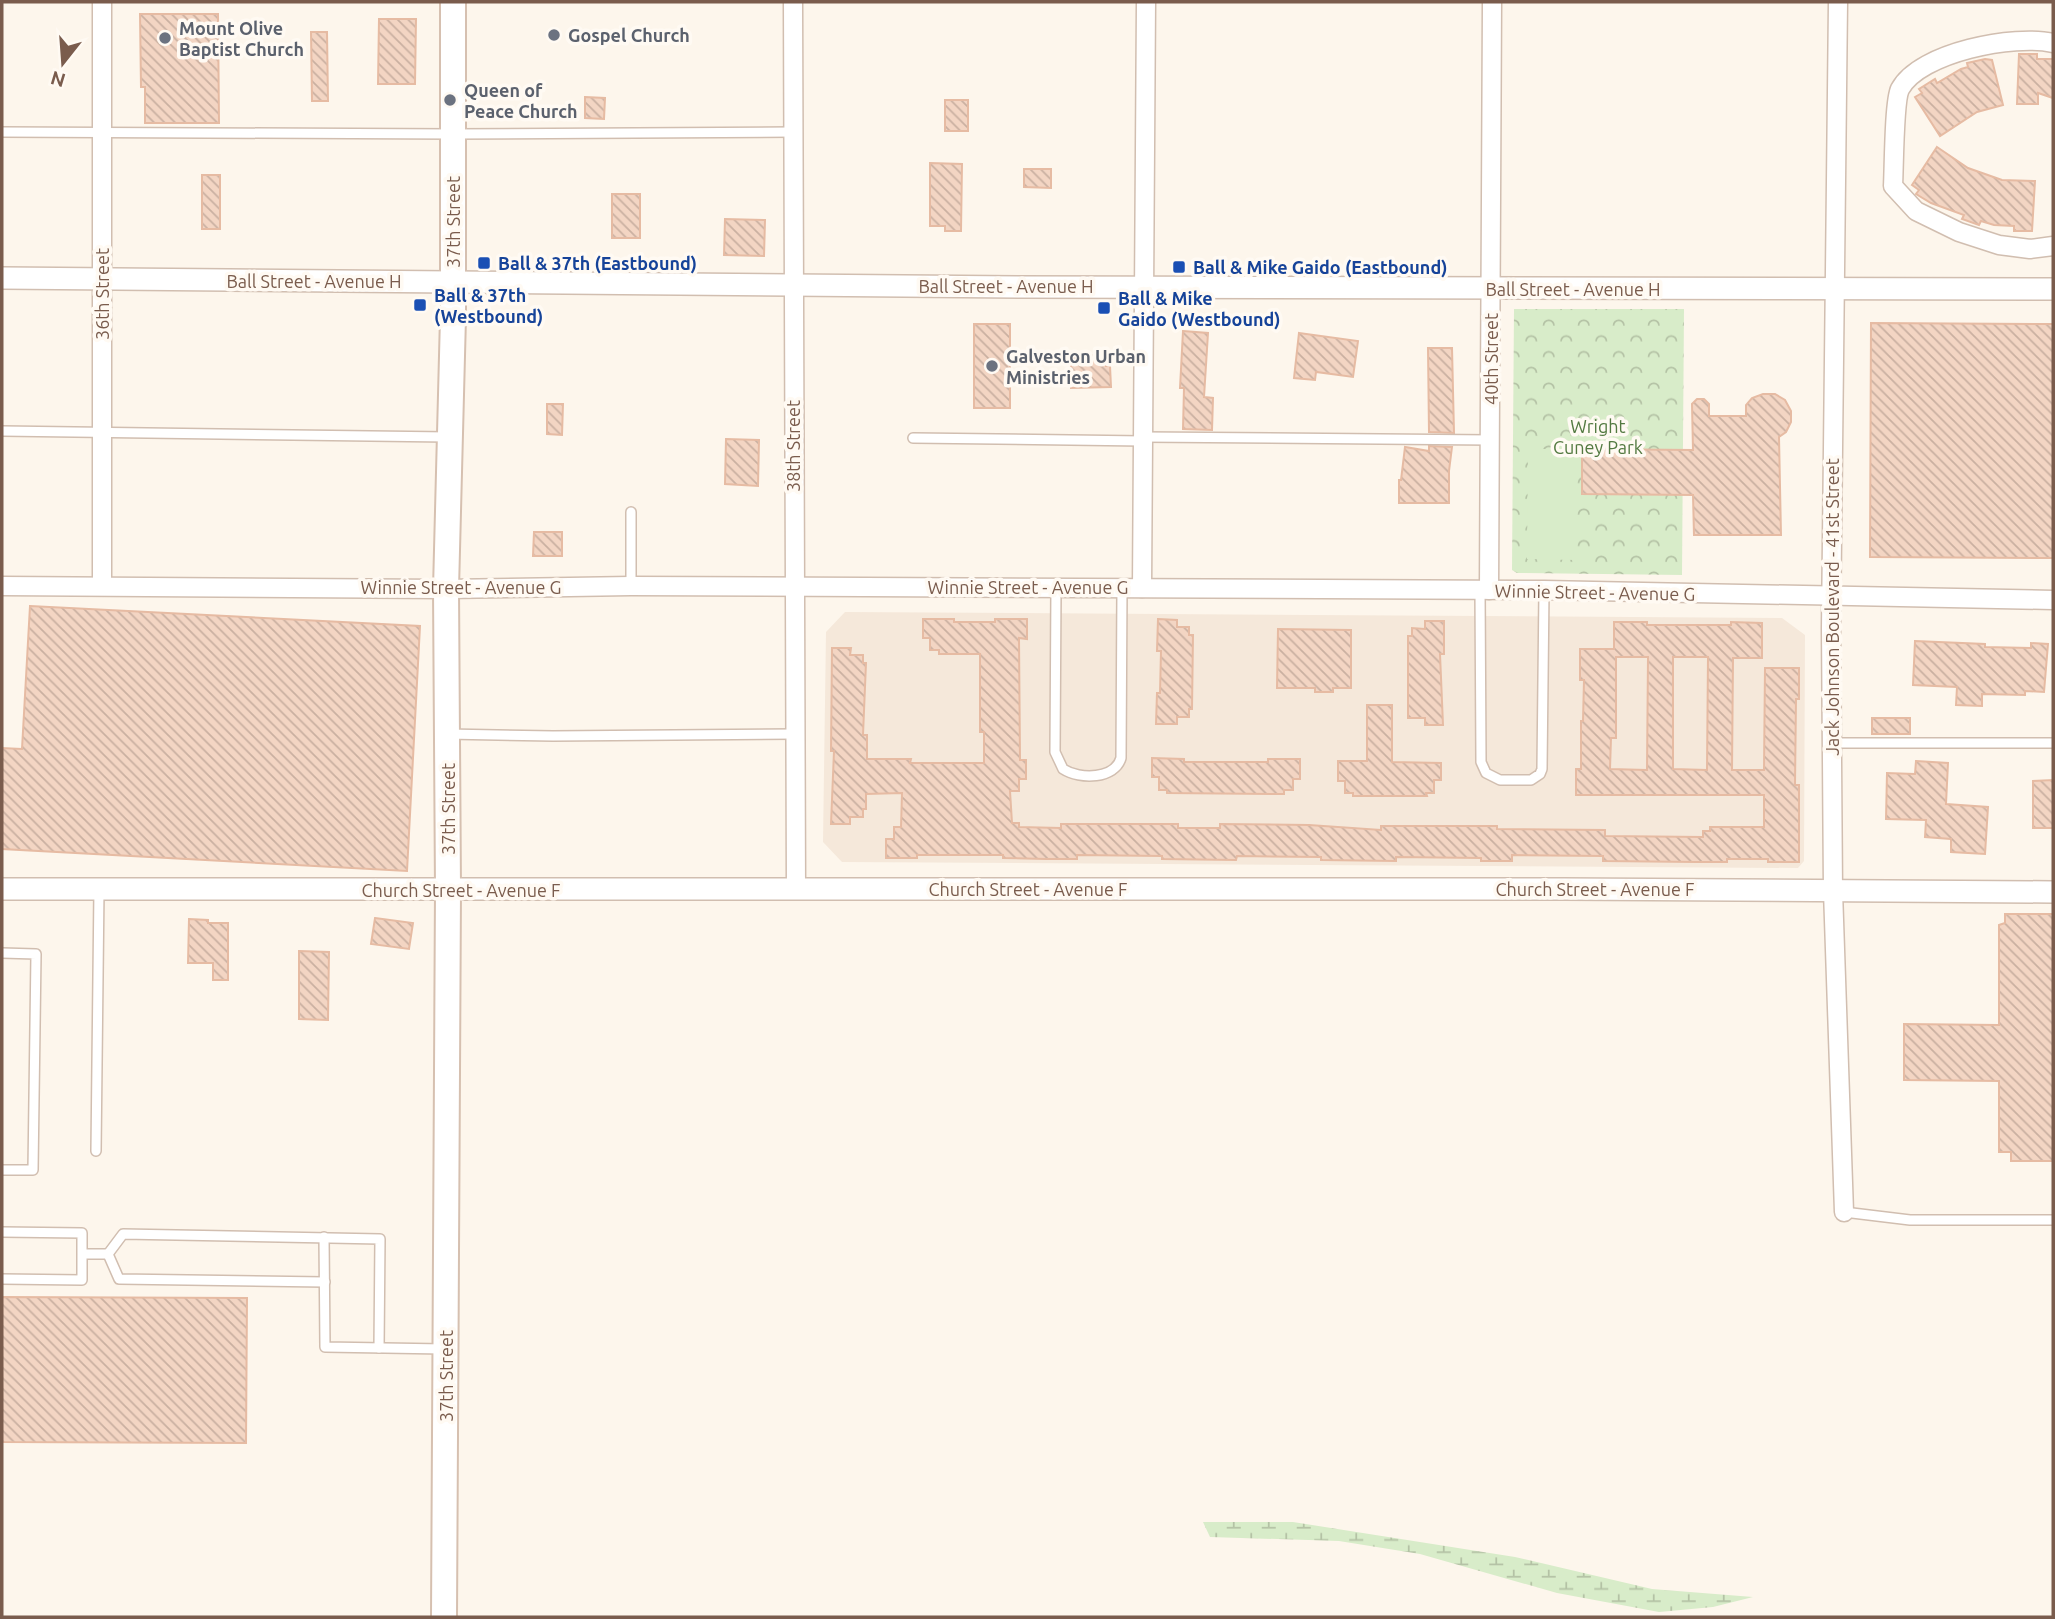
<svg xmlns="http://www.w3.org/2000/svg" width="2055" height="1619" viewBox="0 0 2055 1619" font-family="Ubuntu,sans-serif">
<style>
.residential{fill:#f5e8da}
.forest{fill:url(#forest-crowns)}
.wetland{fill:url(#wetland-marsh)}
.pitch{fill:#d8ecc9}
.building{fill:url(#building-back-hatch);stroke:#e6bba3;stroke-width:2;fill-rule:evenodd}
.lines{fill:none;stroke-linecap:round;stroke-linejoin:round}
.service-casing{stroke:#d1beb0;stroke-width:12}
.minor-casing{stroke:#d1beb0;stroke-width:21}
.tertiary-casing{stroke:#d1beb0;stroke-width:24}
.secondary-casing{stroke:#d6c0b0;stroke-width:28}
.service{stroke:#fff;stroke-width:9}
.minor{stroke:#fff;stroke-width:18}
.tertiary{stroke:#fff;stroke-width:21}
.secondary{stroke:#fff;stroke-width:24}
.worship-dot{fill:#6b7280;stroke:#fffaf3;stroke-width:2.5}
.transit-dot{fill:#1a4fb4;stroke:#fffaf3;stroke-width:2.5}
.labels{text-anchor:middle;dominant-baseline:central;stroke-width:7;stroke-linejoin:round;paint-order:stroke}
.worship-label{font-size:18px;font-weight:bold;fill:#5b616d;stroke:#fffaf3;text-anchor:start}
.street-label{font-size:18px;fill:#7a5c4d;stroke:#fffaf3}
.transit-label{font-size:18px;font-weight:bold;fill:#164399;stroke:#fffaf3;text-anchor:start}
.park-label{font-size:18px;fill:#537a41;stroke:#fffaf3}
</style>
<defs>
<pattern id="forest-crowns" width="20" height="18" patternUnits="userSpaceOnUse" patternTransform="scale(1.75)"><rect width="20" height="18" fill="#d8ecc9"/><path d="M2 6a3 3 0 1 1 6 0M12 15a3 3 0 1 1 6 0" fill="none" stroke="#b4c2a5"/></pattern>
<pattern id="wetland-marsh" width="20" height="14" patternUnits="userSpaceOnUse" patternTransform="scale(1.75)"><rect width="20" height="14" fill="#d8ecc9"/><path d="M1 5h8M5 5V1M11 12h8M15 12V8" fill="none" stroke="#b4c2a5"/></pattern>
<pattern id="building-back-hatch" width="6" height="6" patternUnits="userSpaceOnUse" patternTransform="scale(1.75)"><rect width="6" height="6" fill="#f3d5c3"/><path d="M-1 5l2 2M0 0l6 6M5-1l2 2" fill="none" stroke="#cab0a1"/></pattern>
</defs>
<rect width="100%" height="100%" fill="#fdf6ec"/>
<polygon class="residential" points="845,612 1782,618 1805,635 1804,861 1798,868 842,862 823,842 826,632"/>
<polygon class="forest" points="1514,309 1684,309 1682,575 1517,573 1512,570"/>
<polygon class="wetland" points="1203,1522 1293,1522 1515,1557 1652,1589 1753,1597 1713,1607 1659,1612 1557,1593 1420,1554 1339,1541 1210,1537"/>
<polygon class="pitch" points="1528,449 1575,449 1575,560 1527,559"/>
<g class="building">
<polygon points="140,14 218,14 219,123 145,123 145,87 141,87"/>
<polygon points="379,19 416,19 415,84 378,84"/>
<polygon points="311,32 327,32 328,101 312,101"/>
<polygon points="2019,54 2037,54 2037,59 2053,59 2053,98 2038,93 2038,104 2017,104"/>
<polygon points="1985,59 1992,60 2003,105 1977,112 1940,136 1915,97 1922,93 1919,89 1935,79 1937,83 1961,69 1968,67 1967,63"/>
<polygon points="585,97 605,98 604,119 585,118"/>
<rect x="945" y="100" width="23" height="31"/>
<polygon points="1937,147 1968,168 2002,180 2035,181 2032,231 2014,231 2014,226 1994,225 1981,221 1979,225 1962,219 1964,215 1931,203 1916,194 1919,190 1912,185"/>
<polygon points="930,163 962,164 961,231 945,231 945,226 930,226"/>
<polygon points="1024,169 1051,169 1051,188 1024,187"/>
<rect x="202" y="175" width="18" height="54"/>
<rect x="612" y="194" width="28" height="44"/>
<polygon points="725,219 765,220 764,256 724,255"/>
<polygon points="1871,323 2053,324 2053,558 1870,557"/>
<rect x="974" y="324" width="36" height="84"/>
<polygon points="1183,331 1208,333 1204,397 1213,398 1212,430 1183,429 1184,388 1180,388"/>
<polygon points="1299,333 1358,341 1353,377 1316,372 1315,380 1294,378"/>
<polygon points="1428,348 1452,348 1454,433 1429,432"/>
<polygon points="1106,355 1106,366 1110,366 1111,387 1071,388 1071,356"/>
<polygon points="1763,394 1775,394 1785,400 1791,411 1791,422 1786,432 1779,437 1781,535 1694,535 1693,495 1582,494 1582,449 1693,450 1692,404 1697,399 1704,399 1709,404 1709,416 1746,416 1746,405 1752,398"/>
<polygon points="547,404 563,404 562,435 547,434"/>
<polygon points="726,439 759,440 758,486 725,484"/>
<polygon points="1429,446 1452,447 1449,471 1449,503 1399,503 1399,480 1401,480 1405,447 1429,451"/>
<polygon points="534,532 562,532 562,556 533,556"/>
<polygon points="30,606 420,626 407,871 2,849 2,748 22,749"/>
<path d="M 923,619 L 954,619 L 954,622 L 995,622 L 995,619 L 1027,619 L 1027,639 L 1019,638 L 1020,760 L 1026,760 L 1026,779 L 1019,779 L 1019,791 L 1010,791 L 1012,823 L 1019,823 L 1019,827 L 1061,828 L 1061,824 L 1178,824 L 1178,828 L 1220,828 L 1220,824 L 1309,825 L 1381,830 L 1381,826 L 1497,826 L 1497,829 L 1605,830 L 1605,836 L 1703,837 L 1703,831 L 1710,831 L 1710,827 L 1764,827 L 1764,795 L 1576,795 L 1576,769 L 1581,769 L 1581,721 L 1583,721 L 1584,680 L 1580,680 L 1580,649 L 1614,649 L 1614,622 L 1647,622 L 1647,625 L 1731,625 L 1731,622 L 1762,623 L 1762,658 L 1733,658 L 1732,770 L 1764,770 L 1765,668 L 1799,668 L 1799,699 L 1796,699 L 1795,785 L 1799,785 L 1799,862 L 1768,862 L 1768,859 L 1727,859 L 1727,862 L 1695,862 L 1603,861 L 1603,856 L 1512,855 L 1512,861 L 1481,861 L 1481,858 L 1396,857 L 1396,861 L 1321,860 L 1321,857 L 1237,856 L 1236,860 L 1162,859 L 1162,856 L 1077,855 L 1077,859 L 1046,859 L 1003,858 L 1003,855 L 917,855 L 917,858 L 886,858 L 886,839 L 894,839 L 894,827 L 901,827 L 902,793 L 866,794 L 866,809 L 863,809 L 863,817 L 850,817 L 850,824 L 831,824 L 834,751 L 831,751 L 832,648 L 851,648 L 850,655 L 863,655 L 863,663 L 866,663 L 863,735 L 867,735 L 867,759 L 911,759 L 910,763 L 984,763 L 984,732 L 980,732 L 980,654 L 939,654 L 939,650 L 930,650 L 930,638 L 923,638 ZM 1616,657 L 1648,657 L 1647,770 L 1610,769 L 1611,738 L 1616,738 ZM 1673,657 L 1708,657 L 1707,770 L 1673,769 Z"/>
<polygon points="1158,619 1177,620 1177,627 1189,627 1189,635 1193,635 1192,709 1189,709 1189,717 1177,717 1177,724 1156,724 1157,693 1160,693 1161,651 1157,651"/>
<polygon points="1425,621 1444,621 1444,654 1440,654 1443,725 1425,725 1425,718 1408,718 1408,636 1412,636 1412,628 1425,629"/>
<polygon points="1278,629 1351,630 1351,688 1333,688 1333,692 1315,692 1315,688 1277,688"/>
<polygon points="1915,641 1985,644 1985,647 2031,648 2031,643 2048,644 2044,692 2025,691 2025,695 1982,694 1982,706 1956,705 1957,687 1913,685"/>
<polygon points="1367,705 1392,705 1392,762 1441,763 1441,780 1434,780 1434,793 1426,793 1427,796 1353,796 1353,793 1345,793 1345,781 1338,781 1338,761 1367,761"/>
<rect x="1872" y="718" width="38" height="16"/>
<polygon points="1152,758 1184,759 1184,762 1268,762 1268,759 1300,759 1300,779 1293,779 1293,790 1284,790 1284,794 1167,793 1167,790 1159,790 1159,777 1152,777"/>
<polygon points="1916,761 1948,763 1946,804 1988,807 1985,854 1951,852 1951,839 1925,837 1926,820 1886,819 1887,773 1915,774"/>
<polygon points="2053,780 2053,828 2033,828 2033,781"/>
<polygon points="2005,914 2053,914 2053,1161 2011,1161 2011,1152 1999,1152 1999,1081 1904,1080 1904,1024 1999,1025 1999,925 2005,923"/>
<polygon points="375,918 413,923 409,949 371,944"/>
<polygon points="189,919 208,920 208,923 228,923 228,980 213,980 213,963 188,963"/>
<polygon points="299,951 329,952 328,1020 299,1019"/>
<polygon points="2,1297 247,1298 246,1443 2,1442"/>
</g>
<g class="lines">
<g class="service-casing">
<g id="service">
<polyline points="2,132 453,134 793,132"/>
<polyline points="2,431 448,437"/>
<polyline points="1143,437 1491,440"/>
<polyline points="913,438 1143,441"/>
<polyline points="631,586 631,512"/>
<path d="M 1056,587 L 1055,752 L 1063,769 C 1080,780 1115,779 1121,758 L 1122,588"/>
<polyline points="1480,590 1481,762 1486,773 1500,780 1531,780 1540,774 1542,769 1544,590"/>
<polyline points="447,734 553,736 795,734"/>
<polyline points="1832,743 2053,743"/>
<polyline points="2,953 36,954 33,1170 2,1170"/>
<polyline points="96,1151 99,889"/>
<polyline points="1844,1212 1910,1220 2053,1220"/>
<polyline points="2,1232 82,1233 82,1280 2,1279"/>
<polyline points="324,1237 325,1347 444,1349"/>
<polyline points="83,1254 108,1254"/>
<polyline points="108,1254 123,1234 380,1239 379,1348"/>
<polyline points="108,1254 119,1279 325,1282"/>
</g>
</g>
<g class="minor-casing">
<g id="minor">
<polyline points="793,2 796,890"/>
<polyline points="1838,2 1831,628 1833,891 1844,1212"/>
<path d="M 2053,43 C 2015,34 1920,52 1900,89 C 1894,101 1894,169 1893,186 L 1916,211 L 1959,232 L 1999,245 L 2030,249 L 2053,246"/>
<polyline points="2,586 446,589 631,586 1544,590 2053,600"/>
<polyline points="102,586 102,2"/>
<polyline points="1142,588 1146,2"/>
<polyline points="1489,590 1492,2"/>
</g>
</g>
<g class="tertiary-casing">
<g id="tertiary">
<polyline points="2,278 1018,287 2053,289"/>
<polyline points="2,889 1564,889 2053,892"/>
</g>
</g>
<g class="secondary-casing">
<polyline id="secondary" points="444,1617 448,890 446,589 453,317 453,2"/>
</g>
<use href="#service" class="service"/>
<use href="#minor" class="minor"/>
<use href="#tertiary" class="tertiary"/>
<use href="#secondary" class="secondary"/>
</g>
<g class="worship-dot">
<circle cx="554" cy="35" r="7"/>
<circle cx="165" cy="38" r="7"/>
<circle cx="450" cy="100" r="7"/>
<circle cx="992" cy="366" r="7"/>
</g>
<g class="transit-dot">
<rect x="477" y="256" width="14" height="14" rx="3.5"/>
<rect x="1172" y="260" width="14" height="14" rx="3.5"/>
<rect x="413" y="298" width="14" height="14" rx="3.5"/>
<rect x="1097" y="301" width="14" height="14" rx="3.5"/>
</g>
<g class="labels">
<g class="worship-label">
<text x="179" y="28">Mount Olive<tspan x="179" dy="21">Baptist Church</tspan></text>
<text x="568" y="35">Gospel Church</text>
<text x="464" y="90">Queen of<tspan x="464" dy="21">Peace Church</tspan></text>
<text x="1006" y="356">Galveston Urban<tspan x="1006" dy="21">Ministries</tspan></text>
</g>
<g class="street-label">
<text transform="translate(453 222) rotate(-90)">37th Street</text>
<text x="314" y="281">Ball Street - Avenue H</text>
<text x="1006" y="286">Ball Street - Avenue H</text>
<text x="1573" y="289">Ball Street - Avenue H</text>
<text transform="translate(102 294) rotate(-90)">36th Street</text>
<text transform="translate(1491 359) rotate(-90)">40th Street</text>
<text transform="translate(793 446) rotate(-90)">38th Street</text>
<text x="461" y="587">Winnie Street - Avenue G</text>
<text x="1028" y="587">Winnie Street - Avenue G</text>
<text transform="translate(1595 592) rotate(1)">Winnie Street - Avenue G</text>
<text transform="translate(1832 607) rotate(-90)">Jack Johnson Boulevard - 41st Street</text>
<text transform="translate(448 809) rotate(-90)">37th Street</text>
<text x="1028" y="889">Church Street - Avenue F</text>
<text x="1595" y="889">Church Street - Avenue F</text>
<text x="461" y="890">Church Street - Avenue F</text>
<text transform="translate(446 1376) rotate(-90)">37th Street</text>
</g>
<g class="transit-label">
<text x="498" y="263">Ball &amp; 37th (Eastbound)</text>
<text x="1193" y="267">Ball &amp; Mike Gaido (Eastbound)</text>
<text x="434" y="295">Ball &amp; 37th<tspan x="434" dy="21">(Westbound)</tspan></text>
<text x="1118" y="298">Ball &amp; Mike<tspan x="1118" dy="21">Gaido (Westbound)</tspan></text>
</g>
<g class="park-label">
<text x="1598" y="426">Wright<tspan x="1598" dy="21">Cuney Park</tspan></text>
</g>
</g>
<rect width="2055" height="1619" fill="none" stroke="#7a5c4d" stroke-width="7"/>
<g transform="translate(63 63) rotate(197)" stroke="#fffaf3" stroke-width="5" paint-order="stroke">
<path d="M0-5L12 26L0 18L-12 26Z" fill="#7a5c4d"/>
<text y="-10" font-size="19" font-weight="bold" text-anchor="middle" fill="#7a5c4d">N</text>
</g>
</svg>
